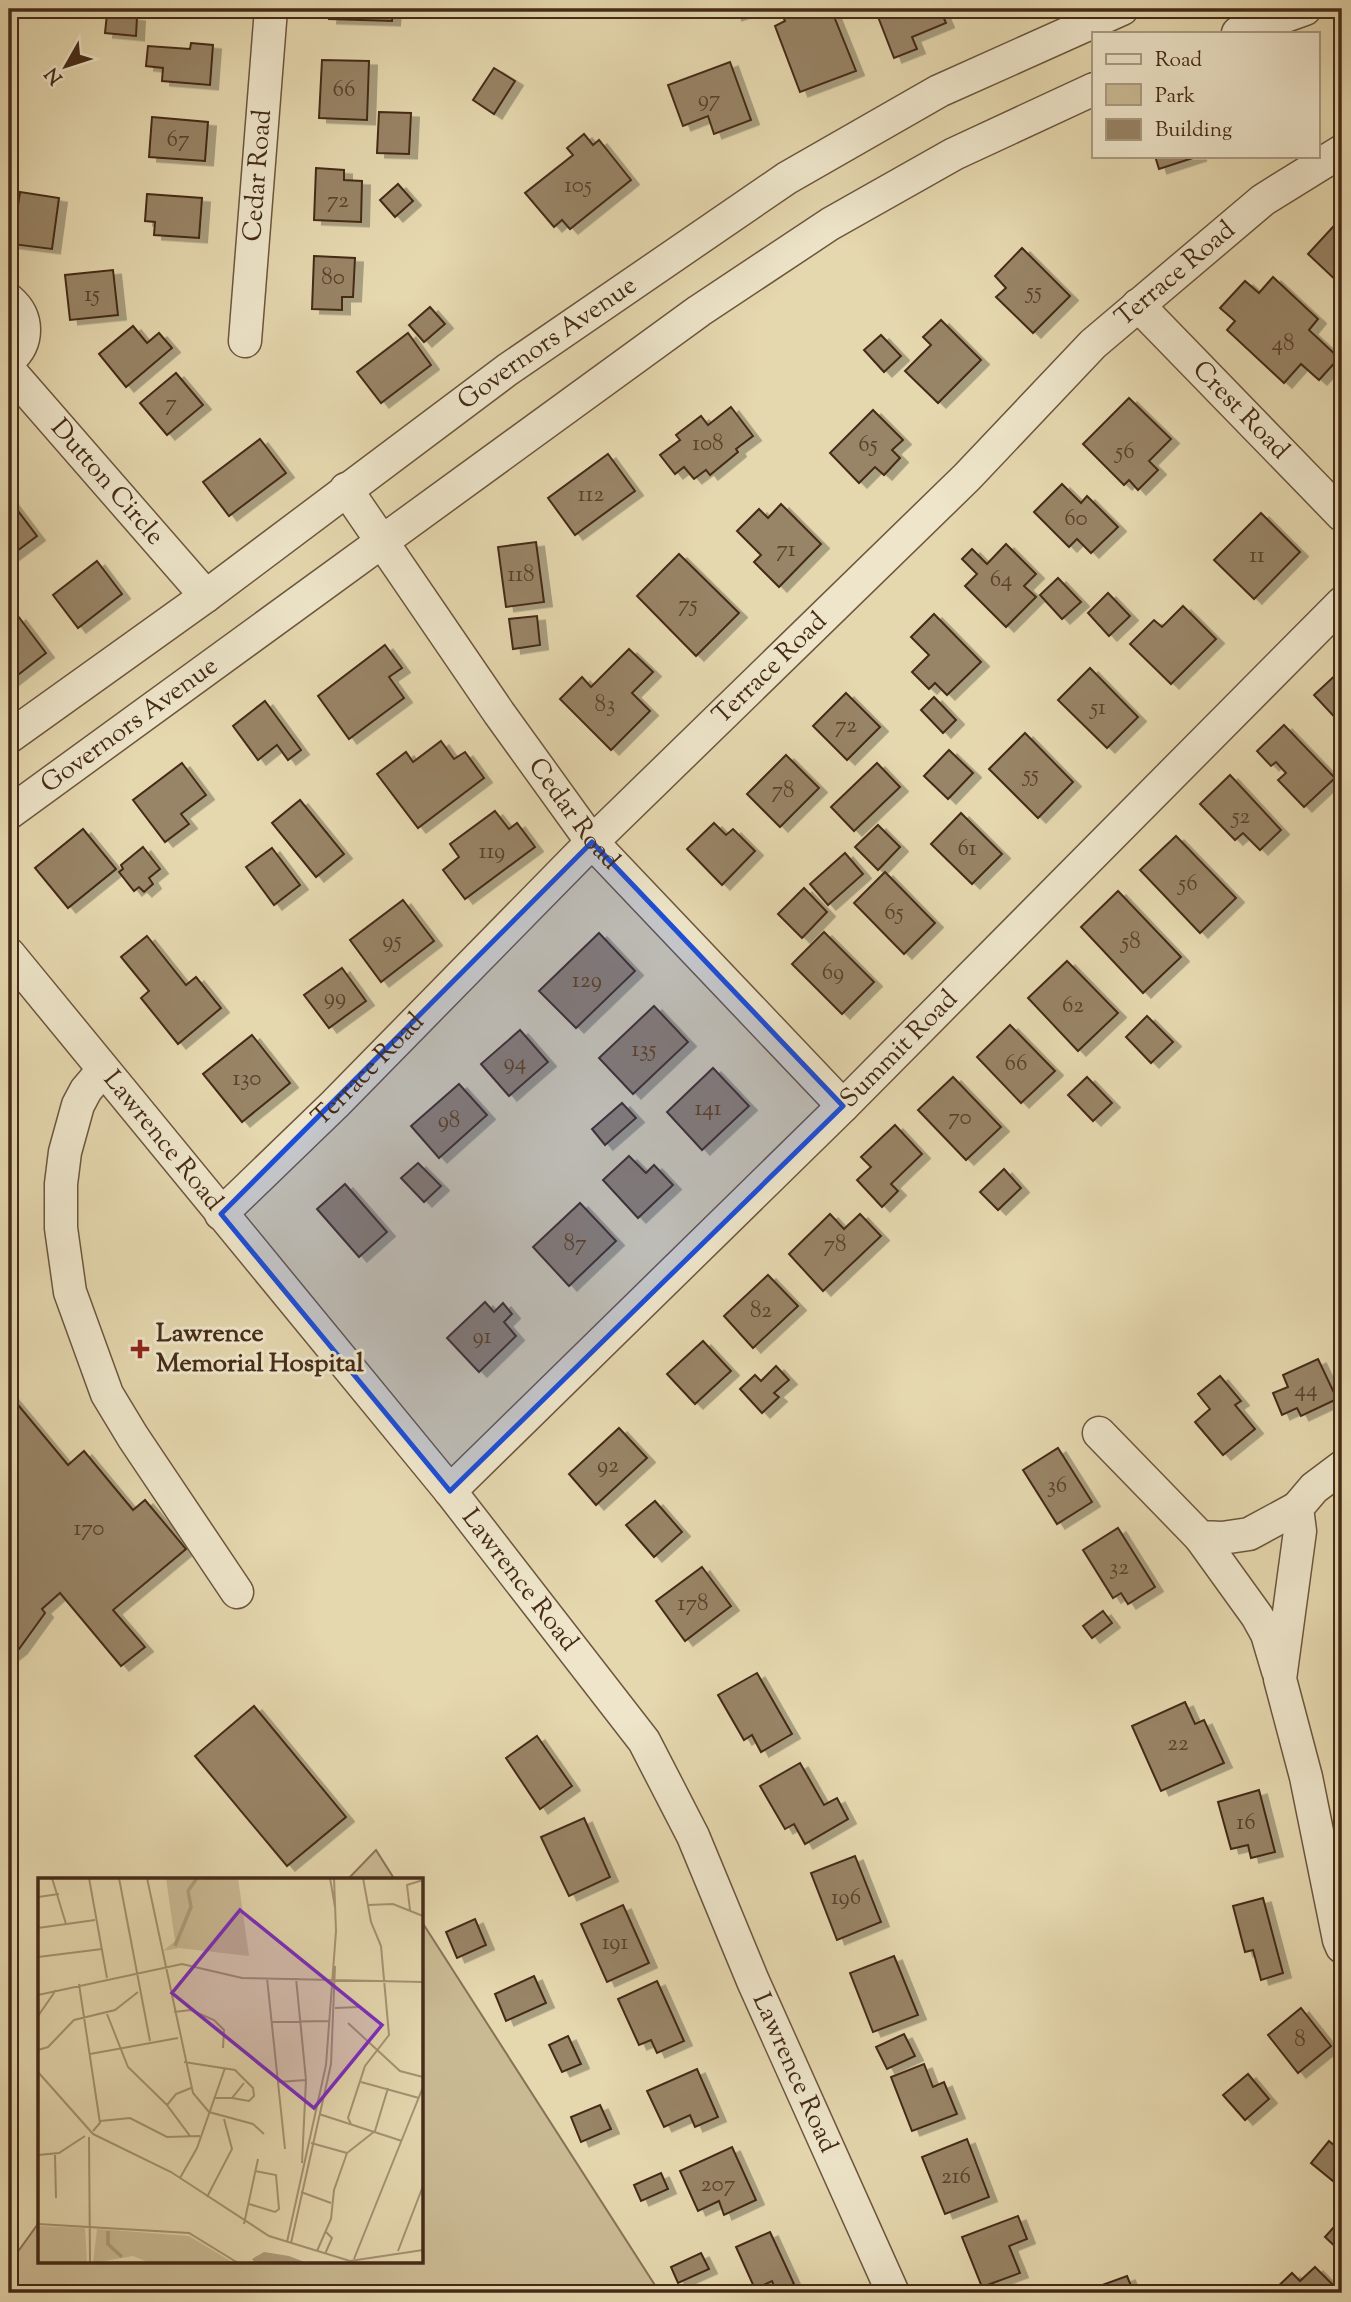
<svg xmlns="http://www.w3.org/2000/svg" width="1351" height="2302" viewBox="0 0 1351 2302" font-family="'Sorts Mill Goudy',serif">
<style>
.green{fill:#caba94;stroke:#887256;stroke-width:2}
.building{fill:#988466;stroke:#452b18;stroke-width:2;filter:url(#shadow)}
.lines{fill:none;stroke-linecap:round;stroke-linejoin:round}
.minor-casing{stroke:#6d563e;stroke-width:35}
.minor{stroke:#eee5ca;stroke-width:32}
.marked{fill:#1d4ed8;fill-opacity:0.2;stroke:#1d4ed8;stroke-width:5;stroke-linejoin:round}
.poi-dot{fill:#8f2418;stroke:#eee5ca;stroke-width:2.5}
.labels{text-anchor:middle;dominant-baseline:central;stroke-width:6;stroke-linejoin:round;paint-order:stroke}
.number-label{font-size:23px;fill:#5a412c}
.street-label{font-size:26px;fill:#452b18;stroke:#eee5ca}
.poi-label{font-size:26px;font-weight:bold;fill:#452b18;stroke:#eee5ca;text-anchor:start}
.inset-river{fill:none;stroke:#af9d7b;stroke-width:3.5}
.inset-road{fill:none;stroke:#a59272;stroke-width:2}
.view{fill:#7b2cbf;fill-opacity:0.15;stroke:#7b2cbf;stroke-width:3.5}
.inset-edge{fill:none;stroke:#452b18;stroke-width:3.5}
</style>
<defs>
<filter id="shadow"><feDropShadow dx="8" dy="4.5" stdDeviation="0" flood-color="#0004"/></filter>
</defs>
<rect width="100%" height="100%" fill="#e5d7ae"/>
<filter id="stains"><feTurbulence type="fractalNoise" baseFrequency=".00286" numOctaves="4"/><feColorMatrix values="0 0 0 0 .2 0 0 0 0 .09 0 0 0 0 .02 0 0 0 .5 -.17"/></filter>
<radialGradient id="worn" r=".72"><stop offset=".6" stop-color="#630" stop-opacity="0"/><stop offset="1" stop-color="#630" stop-opacity=".3"/></radialGradient>
<g class="green">
<polygon points="376,1850 395,1880 347,1880"/>
<polygon points="422,1922 660,2293 9,2293 9,2264 40,2221 40,2262 422,2262"/>
</g>
<g class="building">
<polygon points="330,9 393,9 392,21 329,19"/>
<polygon points="732,9 754,9 734,16"/>
<polygon points="780,9 831,9 856,71 800,92 775,26 785,21"/>
<polygon points="875,9 940,9 946,23 912,37 917,49 894,58"/>
<polygon points="107,14 137,17 136,36 105,33"/>
<polygon points="191,43 213,45 210,85 162,81 163,68 146,66 148,46 190,49"/>
<polygon points="322,60 369,61 367,120 319,118"/>
<polygon points="730,62 751,120 714,134 708,116 683,126 668,85"/>
<polygon points="494,68 515,81 494,114 473,100"/>
<polygon points="379,112 411,113 409,154 377,153"/>
<polygon points="152,117 208,122 205,161 149,157"/>
<polygon points="584,134 593,145 599,140 631,180 570,229 562,220 554,227 525,193 573,155 567,148"/>
<polygon points="1155,156 1199,156 1159,169"/>
<polygon points="316,168 344,170 344,180 362,181 361,222 314,220"/>
<polygon points="398,184 413,201 395,217 380,200"/>
<polygon points="20,192 59,198 52,249 12,244"/>
<polygon points="147,194 202,198 199,238 154,235 155,222 145,221"/>
<polygon points="1342,217 1342,286 1308,254"/>
<polygon points="1022,248 1070,296 1033,333 996,297 1006,288 995,276"/>
<polygon points="314,256 355,258 353,297 342,297 342,310 312,309"/>
<polygon points="113,270 118,315 70,320 65,275"/>
<polygon points="1273,277 1318,319 1309,330 1339,358 1319,380 1301,364 1284,383 1227,330 1235,321 1220,308 1245,281 1259,293"/>
<polygon points="430,307 445,324 424,342 409,325"/>
<polygon points="941,320 981,360 938,403 905,371 931,345 923,337"/>
<polygon points="133,326 147,343 159,333 172,348 126,387 99,354"/>
<polygon points="408,333 431,365 381,403 357,372"/>
<polygon points="881,335 901,356 884,372 864,350"/>
<polygon points="176,373 203,405 167,435 140,403"/>
<polygon points="1129,398 1171,439 1149,461 1158,470 1138,490 1129,480 1124,485 1083,444"/>
<polygon points="731,407 753,436 736,449 738,452 710,475 706,470 694,479 684,467 675,474 660,455 680,440 676,435 701,416 708,425"/>
<polygon points="873,410 903,440 892,450 900,458 884,475 875,467 859,483 830,453"/>
<polygon points="260,439 286,473 229,516 203,482"/>
<polygon points="608,454 635,491 575,535 548,498"/>
<polygon points="1062,484 1081,503 1087,496 1118,527 1091,553 1077,539 1069,547 1034,512"/>
<polygon points="9,499 37,536 9,557"/>
<polygon points="781,504 821,544 779,587 754,562 761,555 737,531 759,509 768,518"/>
<polygon points="1261,513 1300,552 1254,599 1214,560"/>
<polygon points="536,542 544,602 506,607 498,547"/>
<polygon points="1006,544 1036,574 1024,586 1036,597 1006,627 965,586 977,574 962,559 972,549 987,564"/>
<polygon points="679,554 739,613 696,656 637,596"/>
<polygon points="97,561 122,594 78,628 53,595"/>
<polygon points="1058,578 1081,602 1062,619 1040,595"/>
<polygon points="1108,593 1130,616 1109,636 1088,613"/>
<polygon points="1183,606 1216,639 1171,684 1130,644 1154,620 1162,627"/>
<polygon points="934,614 981,662 947,695 935,683 929,689 912,672 929,655 911,637"/>
<polygon points="18,616 46,653 9,682 9,623"/>
<polygon points="537,616 540,645 513,649 509,619"/>
<polygon points="385,645 402,668 389,677 404,698 349,739 318,696"/>
<polygon points="629,649 653,672 632,693 650,711 611,750 560,699 582,677 591,687"/>
<polygon points="1090,668 1138,717 1107,748 1058,700"/>
<polygon points="1342,669 1342,725 1314,695"/>
<polygon points="846,693 880,727 847,760 813,726"/>
<polygon points="934,697 956,720 943,733 921,710"/>
<polygon points="265,701 301,750 288,760 277,745 258,760 233,726"/>
<polygon points="1284,725 1335,778 1304,807 1278,780 1286,773 1276,762 1271,766 1257,751"/>
<polygon points="1025,733 1073,782 1038,818 989,769"/>
<polygon points="441,741 454,759 465,752 484,778 418,828 377,774 406,752 413,762"/>
<polygon points="949,750 973,773 948,799 924,776"/>
<polygon points="786,755 819,788 780,827 747,794"/>
<polygon points="182,763 206,795 181,814 189,824 165,842 133,800"/>
<polygon points="877,763 900,787 854,831 831,807"/>
<polygon points="1230,775 1281,830 1260,850 1243,833 1235,840 1200,804"/>
<polygon points="300,800 344,854 316,877 272,823"/>
<polygon points="495,811 509,829 517,823 535,847 465,899 443,870 459,857 450,844"/>
<polygon points="961,813 1002,854 972,884 931,844"/>
<polygon points="714,823 726,835 733,829 755,851 722,885 687,849"/>
<polygon points="878,825 900,847 878,870 855,847"/>
<polygon points="83,829 116,869 68,908 35,868"/>
<polygon points="1176,836 1236,898 1200,933 1140,870"/>
<polygon points="143,847 160,869 149,878 153,884 144,892 139,887 134,891 119,872 123,869 121,865"/>
<polygon points="272,848 300,885 274,905 246,867"/>
<polygon points="845,853 863,874 828,905 810,884"/>
<polygon points="885,872 935,923 904,954 854,903"/>
<polygon points="804,888 827,912 802,938 778,914"/>
<polygon points="1118,891 1181,957 1143,993 1081,927"/>
<polygon points="403,900 434,941 381,982 350,940"/>
<polygon points="824,932 874,982 842,1014 792,964"/>
<polygon points="599,933 635,971 576,1028 539,991"/>
<polygon points="147,936 186,985 196,977 221,1008 178,1044 141,998 149,991 121,957"/>
<polygon points="1067,961 1118,1013 1078,1051 1028,998"/>
<polygon points="342,968 366,1001 329,1028 304,995"/>
<polygon points="654,1006 688,1042 633,1094 599,1058"/>
<polygon points="1147,1016 1173,1042 1151,1063 1126,1037"/>
<polygon points="1010,1025 1055,1071 1021,1103 977,1057"/>
<polygon points="520,1030 548,1062 509,1096 481,1064"/>
<polygon points="252,1035 290,1083 242,1122 203,1074"/>
<polygon points="713,1068 749,1106 702,1150 667,1112"/>
<polygon points="953,1077 1001,1127 966,1160 918,1110"/>
<polygon points="1087,1077 1112,1103 1093,1121 1068,1095"/>
<polygon points="459,1084 487,1115 439,1158 411,1126"/>
<polygon points="622,1103 636,1118 605,1145 592,1129"/>
<polygon points="895,1125 922,1154 891,1184 898,1191 882,1207 857,1180 871,1167 861,1157"/>
<polygon points="629,1156 646,1173 654,1165 673,1185 638,1218 603,1180"/>
<polygon points="418,1163 441,1186 424,1202 401,1178"/>
<polygon points="1004,1169 1021,1188 998,1210 980,1192"/>
<polygon points="345,1184 387,1232 359,1257 317,1209"/>
<polygon points="580,1203 616,1241 569,1286 533,1247"/>
<polygon points="830,1214 844,1229 860,1214 881,1236 823,1291 789,1254"/>
<polygon points="768,1275 798,1306 753,1348 724,1316"/>
<polygon points="485,1302 494,1312 503,1303 512,1314 504,1322 516,1336 479,1372 447,1338"/>
<polygon points="703,1341 731,1371 695,1404 667,1374"/>
<polygon points="1318,1359 1337,1399 1301,1416 1297,1408 1282,1415 1273,1393 1288,1387 1283,1375"/>
<polygon points="776,1366 789,1380 774,1393 779,1397 762,1413 740,1389 755,1375 761,1381"/>
<polygon points="1220,1376 1241,1401 1235,1405 1255,1429 1223,1455 1195,1422 1210,1409 1198,1394"/>
<polygon points="9,1394 68,1465 84,1451 133,1510 145,1500 186,1549 113,1610 145,1647 121,1666 60,1593 42,1609 45,1613 19,1649 9,1657"/>
<polygon points="619,1428 647,1458 596,1505 569,1474"/>
<polygon points="1058,1448 1092,1502 1057,1524 1023,1470"/>
<polygon points="655,1501 682,1532 654,1557 626,1525"/>
<polygon points="1118,1528 1155,1587 1128,1604 1121,1593 1113,1598 1083,1550"/>
<polygon points="702,1567 731,1606 685,1641 656,1601"/>
<polygon points="1103,1611 1112,1623 1092,1638 1083,1626"/>
<polygon points="757,1673 792,1734 761,1752 752,1735 744,1740 718,1695"/>
<polygon points="1185,1702 1195,1724 1204,1720 1224,1763 1161,1791 1132,1726"/>
<polygon points="254,1706 346,1817 287,1866 195,1756"/>
<polygon points="537,1736 572,1786 540,1809 506,1758"/>
<polygon points="800,1763 824,1805 837,1798 848,1819 805,1844 794,1824 785,1829 760,1786"/>
<polygon points="1259,1790 1275,1852 1251,1858 1248,1845 1231,1849 1218,1802"/>
<polygon points="584,1818 610,1877 569,1896 541,1837"/>
<polygon points="855,1856 881,1922 837,1940 811,1873"/>
<polygon points="1263,1898 1283,1973 1261,1980 1253,1950 1245,1952 1233,1906"/>
<polygon points="623,1905 649,1963 607,1982 581,1924"/>
<polygon points="475,1919 486,1945 457,1958 446,1932"/>
<polygon points="894,1956 918,2015 873,2032 850,1973"/>
<polygon points="534,1976 546,2003 506,2021 495,1994"/>
<polygon points="657,1981 684,2041 657,2053 651,2040 639,2045 618,1999"/>
<polygon points="1301,2008 1331,2046 1298,2073 1268,2035"/>
<polygon points="904,2034 915,2056 887,2069 876,2047"/>
<polygon points="568,2036 581,2064 562,2072 549,2045"/>
<polygon points="924,2064 933,2087 944,2082 957,2114 912,2131 891,2077"/>
<polygon points="697,2069 718,2117 695,2127 690,2115 664,2127 647,2091"/>
<polygon points="1248,2074 1269,2099 1245,2120 1223,2095"/>
<polygon points="600,2105 611,2129 581,2142 571,2117"/>
<polygon points="967,2139 989,2197 945,2214 922,2157"/>
<polygon points="1329,2141 1342,2152 1342,2170 1333,2181 1311,2163"/>
<polygon points="732,2147 756,2200 724,2215 719,2201 698,2211 680,2171"/>
<polygon points="661,2173 668,2189 641,2201 634,2185"/>
<polygon points="1018,2216 1027,2239 1009,2246 1020,2273 982,2287 962,2237"/>
<polygon points="1342,2218 1342,2253 1325,2237"/>
<polygon points="770,2232 794,2284 776,2291 772,2281 755,2289 736,2247"/>
<polygon points="701,2253 709,2269 678,2283 671,2267"/>
<polygon points="1315,2267 1337,2289 1333,2293 1271,2293 1292,2273 1300,2281"/>
<polygon points="1127,2276 1134,2293 1105,2293 1102,2285"/>
</g>
<g class="lines">
<g class="minor-casing">
<g id="minor">
<polyline points="1238,33 1305,9"/>
<path d="M 9,300 C 29,317 29,343 9,360"/>
<path id="s1" d="M 1138,305 L 1342,515"/>
<path id="s2" d="M 245,341 L 271,9"/>
<path id="s3" d="M 9,370 L 206,596"/>
<path id="s4" d="M 346,489 L 499,713 L 592,842 L 843,1106"/>
<path id="s5" d="M 9,737 L 206,596 L 507,370 L 787,178 L 939,91 L 1122,9"/>
<path id="s6" d="M 9,813 L 699,311 L 830,224 L 954,154 L 1094,89"/>
<path id="s7" d="M 9,954 L 450,1491 L 644,1741 L 693,1836 L 753,1981 L 893,2293"/>
<polyline points="103,1070 86,1090 78,1105 65,1152 61,1184 61,1228 70,1292 107,1394 133,1437 237,1592"/>
<path id="s8" d="M 221,1214 L 335,1104 L 592,842 L 967,477 L 1093,344 L 1263,200 L 1342,151"/>
<polyline points="1099,1433 1200,1537 1222,1538 1249,1534 1297,1508"/>
<polyline points="1342,1467 1314,1488 1297,1508 1300,1531 1280,1679 1306,1777 1339,1940 1342,1947"/>
<path id="s9" d="M 450,1491 L 843,1106 L 1342,603"/>
<polyline points="1200,1537 1257,1616 1267,1634 1278,1671"/>
</g>
</g>
<use href="#minor" class="minor"/>
</g>
<path class="marked" d="M 592,842 L 843,1106 L 450,1491 L 221,1214 Z"/>
<path class="poi-dot" d="M136.5 1338.5h7v7h7v7h-7v7h-7v-7h-7v-7h7z"/>
<g class="labels">
<g class="number-label">
<text x="344" y="90">66</text>
<text x="709" y="100">97</text>
<text x="178" y="140">67</text>
<text x="578" y="186">105</text>
<text x="338" y="201">72</text>
<text x="333" y="278">80</text>
<text x="1034" y="292">55</text>
<text x="92" y="295">15</text>
<text x="1283" y="344">48</text>
<text x="171" y="404">7</text>
<text x="708" y="444">108</text>
<text x="868" y="445">65</text>
<text x="1125" y="452">56</text>
<text x="591" y="495">112</text>
<text x="1076" y="519">60</text>
<text x="786" y="550">71</text>
<text x="1257" y="556">11</text>
<text x="521" y="575">118</text>
<text x="1001" y="580">64</text>
<text x="688" y="605">75</text>
<text x="605" y="705">83</text>
<text x="1098" y="708">51</text>
<text x="846" y="726">72</text>
<text x="1031" y="775">55</text>
<text x="783" y="791">78</text>
<text x="1241" y="817">52</text>
<text x="967" y="849">61</text>
<text x="492" y="852">119</text>
<text x="1188" y="884">56</text>
<text x="894" y="913">65</text>
<text x="392" y="941">95</text>
<text x="1131" y="942">58</text>
<text x="833" y="973">69</text>
<text x="587" y="981">129</text>
<text x="335" y="998">99</text>
<text x="1073" y="1006">62</text>
<text x="644" y="1050">135</text>
<text x="515" y="1063">94</text>
<text x="1016" y="1064">66</text>
<text x="247" y="1079">130</text>
<text x="708" y="1109">141</text>
<text x="960" y="1118">70</text>
<text x="449" y="1121">98</text>
<text x="575" y="1244">87</text>
<text x="835" y="1245">78</text>
<text x="761" y="1311">82</text>
<text x="482" y="1337">91</text>
<text x="1306" y="1390">44</text>
<text x="608" y="1466">92</text>
<text x="1057" y="1486">36</text>
<text x="89" y="1529">170</text>
<text x="1119" y="1568">32</text>
<text x="693" y="1604">178</text>
<text x="1178" y="1744">22</text>
<text x="1246" y="1823">16</text>
<text x="846" y="1898">196</text>
<text x="615" y="1943">191</text>
<text x="1300" y="2040">8</text>
<text x="956" y="2177">216</text>
<text x="718" y="2185">207</text>
</g>
<g class="street-label">
<text stroke="none"><textPath href="#s2" startOffset="166">Cedar Road</textPath></text>
<text stroke="none"><textPath href="#s8" startOffset="1340">Terrace Road</textPath></text>
<text stroke="none"><textPath href="#s5" startOffset="667">Governors Avenue</textPath></text>
<text stroke="none"><textPath href="#s1" startOffset="147">Crest Road</textPath></text>
<text stroke="none"><textPath href="#s3" startOffset="149">Dutton Circle</textPath></text>
<text stroke="none"><textPath href="#s8" startOffset="774">Terrace Road</textPath></text>
<text stroke="none"><textPath href="#s6" startOffset="149">Governors Avenue</textPath></text>
<text stroke="none"><textPath href="#s4" startOffset="397">Cedar Road</textPath></text>
<text stroke="none"><textPath href="#s9" startOffset="630">Summit Road</textPath></text>
<text stroke="none"><textPath href="#s8" startOffset="206">Terrace Road</textPath></text>
<text stroke="none"><textPath href="#s7" startOffset="242">Lawrence Road</textPath></text>
<text stroke="none"><textPath href="#s7" startOffset="808">Lawrence Road</textPath></text>
<text stroke="none"><textPath href="#s7" startOffset="1376">Lawrence Road</textPath></text>
</g>
<g class="poi-label">
<text x="156" y="1334">Lawrence<tspan x="156" dy="30">Memorial Hospital</tspan></text>
</g>
</g>
<g transform="translate(38 1878)">
<rect width="385" height="385" fill="#e5d7ae"/>
<path d="M 128,0 L 200,0 L 211,78 L 141,70 L 125,73 L 137,63 ZM 0,348 L 47,350 L 49,385 L 0,385 ZM 59,351 L 151,358 L 196,385 L 112,385 L 95,378 L 55,385 Z" fill="#caba94"/>
<path d="M 226,374 L 251,378 L 269,385 L 217,385 L 214,381 Z" fill="#af9d7b"/>
<path class="inset-river" d="M 137,68 L 153,29 L 150,13 L 159,0M 70,353 L 70,366 L 84,379"/>
<path class="inset-road" d="M 14,0 L 28,46M 51,0 L 69,100M 81,0 L 112,163M 109,0 L 155,215 L 171,234 L 215,246 L 226,256M 292,0 L 297,29M 0,19 L 21,16M 330,27 L 355,26 L 385,38M 372,32 L 369,7 L 385,2M 0,50 L 57,42M 0,79 L 64,71M 229,100 L 247,271M 258,100 L 268,202 L 264,285M 41,106 L 62,245 L 55,253M 0,117 L 144,86 L 204,100 L 385,104M 297,130 L 321,129M 136,134 L 153,132 L 176,142 L 186,152 L 185,170M 69,136 L 90,189 L 129,227M 0,138 L 18,112M 233,144 L 291,143M 310,145 L 362,193 L 385,199M 0,172 L 10,169 L 36,142 L 77,132 L 100,114M 52,176 L 140,160M 146,184 L 197,192 L 215,210 L 216,218 L 211,223 L 194,220M 0,194 L 55,256M 240,204 L 268,202M 323,204 L 381,220M 176,220 L 194,220 L 206,205M 281,236 L 364,263M 62,243 L 92,240 L 129,259 L 162,258M 313,246 L 310,240 L 327,188 L 351,157 L 343,68 L 333,44 L 325,0M 55,256 L 133,294 L 231,358 L 312,383 L 385,372M 152,258 L 129,227 L 138,216 L 153,210M 51,259 L 52,385M 273,265 L 309,275M 0,277 L 21,275 L 47,258M 17,277 L 18,320M 142,300 L 159,270 L 187,190M 263,314 L 293,325M 169,319 L 194,271 L 186,241M 211,326 L 237,334 L 241,331 L 238,297 L 217,293M 0,346 L 151,355 L 200,385M 206,346 L 220,281M 249,364 L 288,187 L 298,53 L 296,0M 253,365 L 293,186 L 297,88M 279,373 L 293,341 L 296,312 L 309,275 L 337,253 L 350,210M 360,373 L 385,308M 287,376 L 294,360 L 287,353M 316,381 L 385,209"/>
<path class="view" d="M 202,32 L 344,147 L 276,230 L 134,115 Z"/>
<rect width="385" height="385" class="inset-edge"/>
</g>
<rect width="1351" height="2302" fill="none" stroke="#e5d7ae" stroke-width="35"/>
<rect x="10" y="10" width="1330" height="2281" fill="none" stroke="#452b18" stroke-width="3.5"/>
<rect x="18" y="18" width="1316" height="2267" fill="none" stroke="#452b18" stroke-width="2"/>
<rect x="1092" y="32" width="228" height="126" fill="#eee5ca" stroke="#aa9b83" stroke-width="2"/>
<rect x="1106" y="54" width="35" height="10" fill="#eee5ca" stroke="#aa9b83" stroke-width="2"/>
<text x="1155" y="66" font-size="21" fill="#452b18">Road</text>
<rect x="1106" y="84" width="35" height="21" fill="#caba94" stroke="#aa9b83" stroke-width="2"/>
<text x="1155" y="102" font-size="21" fill="#452b18">Park</text>
<rect x="1106" y="119" width="35" height="21" fill="#988466" stroke="#aa9b83" stroke-width="2"/>
<text x="1155" y="136" font-size="21" fill="#452b18">Building</text>
<g transform="translate(66 66) rotate(231)" stroke="#eee5ca" stroke-width="5" paint-order="stroke">
<path d="M0-5L12 26L0 18L-12 26Z" fill="#452b18"/>
<text y="-10" font-size="19" font-weight="bold" text-anchor="middle" fill="#452b18">N</text>
</g>
<rect width="100%" height="100%" filter="url(#stains)"/>
<rect width="100%" height="100%" fill="url(#worn)"/>
</svg>
